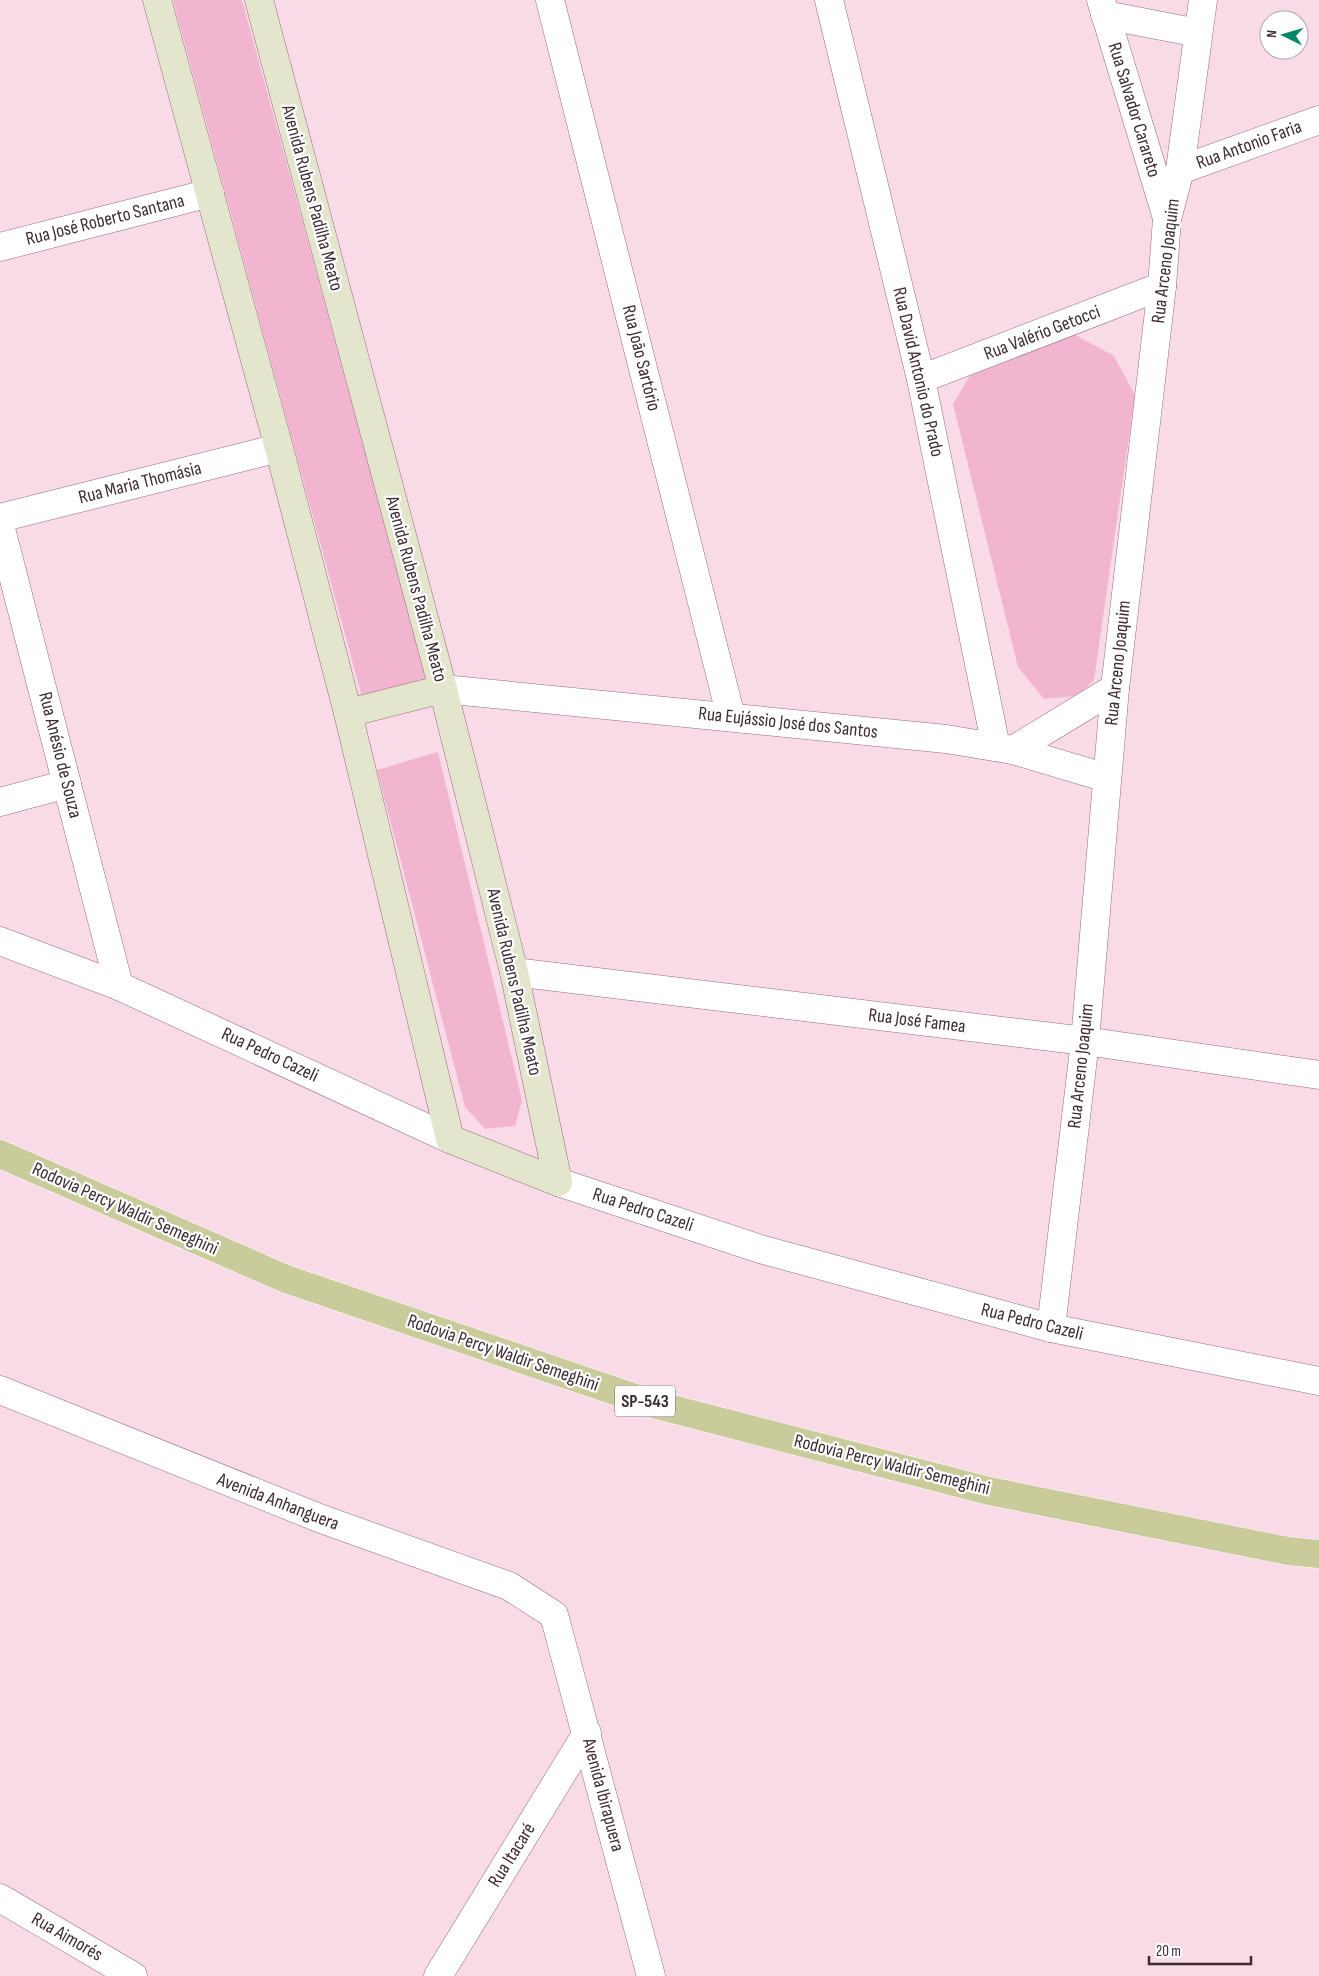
<svg xmlns="http://www.w3.org/2000/svg" width="1319" height="1976" viewBox="0 0 1319 1976" font-family="'Sofia Sans Condensed',sans-serif">
<style>
.green{fill:#f2b5d0}
.lines{fill:none;stroke-linecap:round;stroke-linejoin:round}
.street-casing{stroke:#976b7f;stroke-width:29}
.secondary-casing{stroke:#976b7f;stroke-width:29}
.primary-casing{stroke:#fff;stroke-width:29}
.street{stroke:#fff;stroke-width:28}
.secondary{stroke:#e4e5cd;stroke-width:28}
.primary{stroke:#cacb9b;stroke-width:28}
.labels{text-anchor:middle;dominant-baseline:central;stroke-width:4.5;stroke-linejoin:round;paint-order:stroke}
.shield{fill:#fff;stroke:#786b70;stroke-width:1}
.shield-label{font-size:18px;font-weight:bold;fill:#3e2b33}
.street-label{font-size:19px;fill:#3e2b33;stroke:#fff}
</style>
<rect width="100%" height="100%" fill="#f9dbe8"/>
<g class="green">
<polygon points="173,0 242,0 427,678 362,697"/>
<polygon points="1070,332 1114,356 1135,395 1094,680 1077,696 1044,699 1018,667 953,404 972,372"/>
<polygon points="438,752 522,1100 515,1126 485,1129 465,1107 377,770"/>
</g>
<g class="lines">
<g class="street-casing">
<g id="street">
<polyline points="550,0 731,717"/>
<polyline points="829,0 921,379 996,747"/>
<polyline points="1101,0 1167,218"/>
<polyline points="1105,15 1198,33"/>
<polyline points="1180,170 1319,120"/>
<polyline points="0,247 210,193"/>
<polyline points="921,379 1162,286"/>
<polyline points="0,518 279,448"/>
<polyline points="0,525 119,986"/>
<polyline points="443,689 946,739 1013,750 1115,688"/>
<polyline points="1013,750 1107,778"/>
<polyline points="0,802 67,784"/>
<polyline points="0,941 119,986 450,1139"/>
<polyline points="514,972 1085,1041 1319,1075"/>
<polyline points="558,1182 760,1249 1051,1328 1319,1381"/>
<polyline points="1051,1328 1085,1041 1115,688 1162,286 1167,219 1180,170 1203,0"/>
<polyline points="0,1390 319,1518 509,1586 554,1615 651,1976"/>
<polyline points="0,1898 133,1976"/>
<polyline points="438,1976 587,1733"/>
</g>
</g>
<g class="secondary-casing">
<g id="secondary">
<polyline points="157,0 279,448 348,713 450,1139 558,1182"/>
<polyline points="259,0 443,689 514,972 558,1182"/>
<polyline points="348,713 443,689"/>
</g>
</g>
<g class="primary-casing">
<polyline id="primary" points="0,1154 286,1279 653,1404 989,1491 1288,1551 1319,1554"/>
</g>
<use href="#street" class="street"/>
<use href="#secondary" class="secondary"/>
<use href="#primary" class="primary"/>
</g>
<g class="labels">
<rect class="shield" x="615" y="1385.5" width="60" height="31" rx="4"/>
<g class="shield-label">
<text x="645" y="1401">SP-543</text>
</g>
<g class="street-label">
<text transform="translate(1134 110) rotate(73)">Rua Salvador Carareto</text>
<text transform="translate(1249 145) rotate(-20)">Rua Antonio Faria</text>
<text transform="translate(312 198) rotate(75)">Avenida Rubens Padilha Meato</text>
<text transform="translate(105 220) rotate(-14)">Rua José Roberto Santana</text>
<text transform="translate(1166 261) rotate(-83)">Rua Arceno Joaquim</text>
<text transform="translate(1042 333) rotate(-21)">Rua Valério Getocci</text>
<text transform="translate(641 358) rotate(76)">Rua João Sartório</text>
<text transform="translate(918 372) rotate(77)">Rua David Antonio do Prado</text>
<text transform="translate(140 483) rotate(-14)">Rua Maria Thomásia</text>
<text transform="translate(416 589) rotate(75)">Avenida Rubens Padilha Meato</text>
<text transform="translate(1118 663) rotate(-84)">Rua Arceno Joaquim</text>
<text transform="translate(788 723) rotate(6)">Rua Eujássio José dos Santos</text>
<text transform="translate(60 755) rotate(76)">Rua Anésio de Souza</text>
<text transform="translate(514 982) rotate(77)">Avenida Rubens Padilha Meato</text>
<text transform="translate(917 1021) rotate(7)">Rua José Famea</text>
<text transform="translate(270 1055) rotate(25)">Rua Pedro Cazeli</text>
<text transform="translate(1081 1066) rotate(-84)">Rua Arceno Joaquim</text>
<text transform="translate(125 1209) rotate(24)">Rodovia Percy Waldir Semeghini</text>
<text transform="translate(643 1210) rotate(18)">Rua Pedro Cazeli</text>
<text transform="translate(1032 1322) rotate(14)">Rua Pedro Cazeli</text>
<text transform="translate(503 1353) rotate(19)">Rodovia Percy Waldir Semeghini</text>
<text transform="translate(892 1465) rotate(14)">Rodovia Percy Waldir Semeghini</text>
<text transform="translate(278 1502) rotate(21)">Avenida Anhanguera</text>
<text transform="translate(603 1795) rotate(75)">Avenida Ibirapuera</text>
<text transform="translate(512 1855) rotate(-58)">Rua Itacaré</text>
<text transform="translate(67 1937) rotate(30)">Rua Aimorés</text>
</g>
</g>
<g transform="translate(1284 35) rotate(275)"><circle r="24" fill="#ffffff" stroke="#b2aaad"/>
<path d="M0-4L9 19L0 12L-9 19Z" fill="#05876a"/>
<text y="-8" font-size="14" font-weight="bold" text-anchor="middle" fill="#3e2b33">N</text>
</g>
<path d="M1149 1956v8h102v-8" fill="none" stroke="#3e2b33" stroke-width="2.5"/>
<text x="1156" y="1956" font-size="15" fill="#3e2b33" stroke="#ffffff" stroke-width="4" paint-order="stroke">20 m</text>
</svg>
